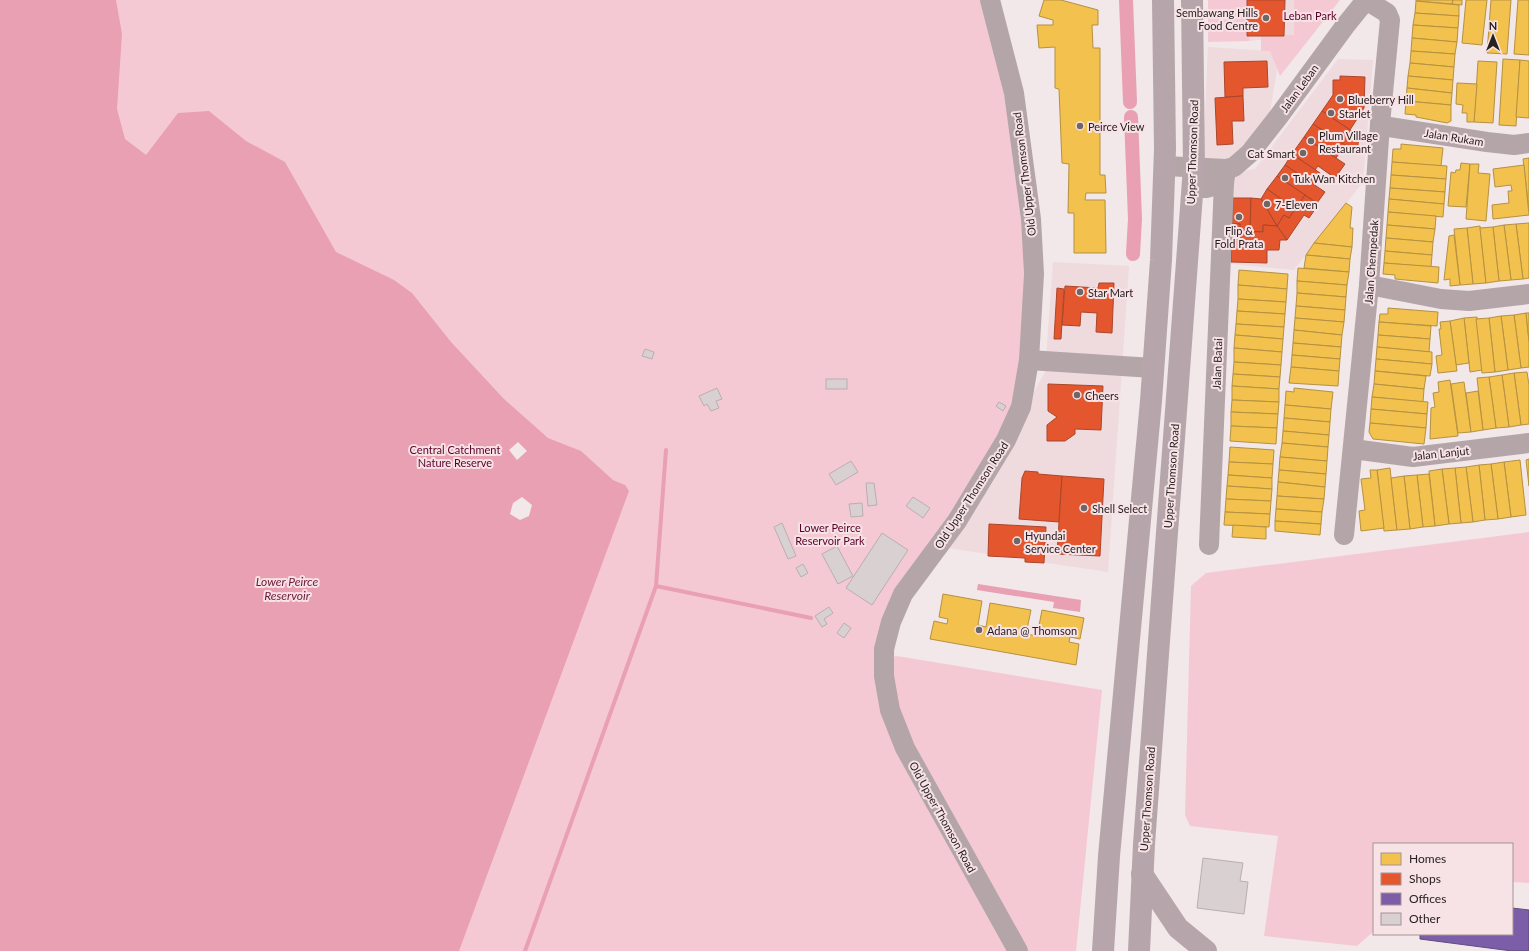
<svg xmlns="http://www.w3.org/2000/svg" width="1529" height="951" viewBox="0 0 1529 951" font-family="Lato,sans-serif">
<style>
.built{fill:#efdade}
.green{fill:#f5c9d3}
.water{fill:#e8a0b2}
.pier{fill:#f2e7e9}
.homes{fill:#f2c14e;stroke:#b59140}
.shops{fill:#e4572e;stroke:#ab462a}
.offices{fill:#7b5ea7;stroke:#624b7f}
.lines{fill:none;stroke-linecap:round;stroke-linejoin:round}
.stream{stroke:#e8a0b2;stroke-width:4}
.canal{stroke:#e8a0b2;stroke-width:14}
.building{fill:#d9d0d2;stroke:#b8afb1}
.minor{stroke:#b4a6a8;stroke-width:20}
.major{stroke:#b6a6ab;stroke-width:22}
.poi-dot{fill:#6e6667;stroke:#f7e2e6;stroke-width:1.5}
.labels{text-anchor:middle;dominant-baseline:central;stroke-width:4;stroke-linejoin:round;paint-order:stroke}
.poi-label{font-size:11px;fill:#272021;stroke:#f7e2e6;text-anchor:start}
.park-label{font-size:11px;fill:#5c0129;stroke:#f7e2e6}
.street-label{font-size:11px;fill:#272021;stroke:#f7e2e6}
.water-label{font-size:12px;font-style:italic;fill:#6d1636;stroke:#f7e2e6}
</style>
<rect width="100%" height="100%" fill="#f2e7e9"/>
<g class="built">
<polygon points="1249,0 1294,0 1294,36 1249,41"/>
<polygon points="1208,47 1270,51 1272,54 1277,70 1268,123 1237,157 1203,161"/>
<polygon points="1338,59 1373,60 1363,182 1294,270 1211,262 1214,176 1255,169"/>
<polygon points="1053,262 1129,266 1108,572 948,548 1045,372"/>
</g>
<g class="green">
<polygon points="0,0 982,0 990,16 1020,178 1023,227 1024,287 1019,402 905,600 895,632 894,656 890,664 895,656 903,657 1102,690 1076,951 0,951"/>
<polygon points="1208,0 1249,0 1249,41 1208,42"/>
<polygon points="1294,0 1340,0 1280,76 1270,51 1261,51 1261,35 1294,35"/>
<polygon points="1529,532 1529,883 1512,882 1512,844 1374,844 1374,931 1357,946 1264,936 1278,836 1190,826 1185,815 1191,586 1206,573"/>
</g>
<g class="water">
<polygon points="0,0 116,0 122,34 117,109 125,139 146,155 178,113 209,111 246,141 285,162 336,252 394,280 412,293 451,342 504,399 548,438 581,451 613,480 625,485 629,491 459,951 0,951"/>
<polygon points="978,584 1081,600 1080,612 1053,608 1054,602 977,590"/>
</g>
<g class="pier">
<polygon points="518,442 527,451 517,460 509,450"/>
<polygon points="522,497 532,505 529,516 520,520 510,514 513,503"/>
</g>
<g class="homes">
<polygon points="1044,0 1061,0 1098,10 1098,25 1092,25 1093,48 1100,48 1100,175 1105,175 1106,193 1086,193 1085,200 1105,200 1106,253 1074,253 1074,213 1068,213 1069,164 1062,163 1059,89 1055,88 1055,47 1039,48 1037,25 1053,25 1053,20 1039,16"/>
<polygon points="1416,0 1453,0 1452,4 1416,1"/>
<polygon points="1453,0 1462,0 1462,5 1452,4"/>
<polygon points="1466,0 1487,0 1482,45 1462,43"/>
<polygon points="1491,0 1511,0 1507,54 1487,53"/>
<polygon points="1518,0 1529,0 1529,55 1514,54"/>
<polygon points="1416,1 1459,5 1459,16 1415,13"/>
<polygon points="1415,13 1459,16 1458,28 1413,25"/>
<polygon points="1413,25 1458,28 1457,42 1412,38"/>
<polygon points="1412,38 1457,42 1455,54 1411,51"/>
<polygon points="1411,51 1455,54 1454,67 1410,63"/>
<polygon points="1503,59 1520,60 1516,126 1499,125"/>
<polygon points="1520,60 1529,61 1529,118 1516,117"/>
<polygon points="1478,61 1497,62 1493,123 1474,122"/>
<polygon points="1410,63 1454,67 1453,80 1408,76"/>
<polygon points="1408,76 1453,80 1452,93 1407,88"/>
<polygon points="1457,83 1477,84 1474,122 1467,122 1467,113 1462,113 1463,105 1456,104"/>
<polygon points="1407,88 1452,93 1451,105 1406,101"/>
<polygon points="1406,101 1451,105 1451,121 1447,123 1416,117 1416,115 1405,114"/>
<polygon points="1401,144 1443,148 1441,166 1392,162 1393,149 1401,149"/>
<polygon points="1529,158 1529,211 1523,159"/>
<polygon points="1392,162 1447,166 1446,179 1391,175"/>
<polygon points="1461,163 1470,164 1466,207 1448,206 1451,172 1455,173 1456,170 1460,170"/>
<polygon points="1470,164 1479,164 1478,173 1490,174 1486,221 1466,219"/>
<polygon points="1524,165 1529,215 1493,219 1492,205 1509,203 1508,191 1512,191 1511,185 1495,187 1493,169"/>
<polygon points="1391,175 1446,179 1445,192 1390,188"/>
<polygon points="1390,188 1445,192 1444,204 1389,199"/>
<polygon points="1389,199 1444,204 1443,217 1388,212"/>
<polygon points="1346,203 1352,207 1350,228 1353,228 1352,247 1314,243"/>
<polygon points="1388,212 1436,216 1435,229 1387,225"/>
<polygon points="1529,223 1529,278 1523,279 1516,224"/>
<polygon points="1516,224 1523,279 1511,280 1504,225"/>
<polygon points="1387,225 1435,229 1433,242 1386,238"/>
<polygon points="1504,225 1511,280 1499,281 1493,227"/>
<polygon points="1480,226 1486,283 1473,284 1467,228"/>
<polygon points="1493,227 1499,281 1486,283 1480,228"/>
<polygon points="1467,228 1473,284 1460,285 1454,229"/>
<polygon points="1454,235 1460,285 1450,286 1450,279 1444,280 1449,236"/>
<polygon points="1386,238 1433,242 1432,255 1385,251"/>
<polygon points="1314,243 1352,247 1350,259 1306,255"/>
<polygon points="1385,251 1432,255 1431,267 1384,263"/>
<polygon points="1306,255 1350,259 1349,272 1304,268"/>
<polygon points="1384,263 1439,267 1438,283 1395,279 1395,275 1383,274"/>
<polygon points="1298,268 1349,272 1347,285 1297,281"/>
<polygon points="1239,270 1288,274 1287,289 1238,285"/>
<polygon points="1297,281 1347,285 1346,297 1297,293"/>
<polygon points="1238,285 1287,289 1286,302 1238,299"/>
<polygon points="1297,293 1346,297 1345,310 1296,306"/>
<polygon points="1238,299 1286,302 1285,314 1237,311"/>
<polygon points="1296,306 1345,310 1344,322 1295,318"/>
<polygon points="1388,308 1438,312 1437,326 1379,322 1380,314 1388,314"/>
<polygon points="1237,311 1285,314 1284,327 1236,324"/>
<polygon points="1526,313 1529,341 1529,367 1521,368 1514,315"/>
<polygon points="1526,313 1529,313 1529,341"/>
<polygon points="1514,315 1521,368 1508,370 1501,316"/>
<polygon points="1501,316 1508,370 1495,372 1489,318"/>
<polygon points="1477,317 1482,370 1470,372 1464,318"/>
<polygon points="1295,318 1344,322 1342,335 1294,330"/>
<polygon points="1464,318 1469,363 1456,365 1450,321"/>
<polygon points="1489,318 1495,372 1482,373 1476,319"/>
<polygon points="1450,321 1457,371 1438,373 1436,356 1442,355 1439,329 1441,329 1440,322"/>
<polygon points="1379,322 1431,326 1430,339 1378,335"/>
<polygon points="1236,324 1284,327 1283,339 1235,335"/>
<polygon points="1294,330 1342,335 1341,347 1293,343"/>
<polygon points="1235,335 1283,339 1282,352 1234,348"/>
<polygon points="1378,335 1430,339 1429,352 1377,347"/>
<polygon points="1293,343 1341,347 1340,359 1292,355"/>
<polygon points="1377,347 1432,352 1432,364 1376,359"/>
<polygon points="1234,348 1282,352 1281,365 1234,362"/>
<polygon points="1292,355 1340,359 1339,371 1291,367"/>
<polygon points="1376,359 1432,364 1430,376 1375,371"/>
<polygon points="1234,362 1281,365 1280,377 1233,374"/>
<polygon points="1291,367 1339,371 1338,386 1289,383"/>
<polygon points="1375,371 1426,376 1424,389 1374,384"/>
<polygon points="1527,372 1529,385 1529,424 1521,425 1514,373"/>
<polygon points="1514,373 1521,425 1509,427 1502,375"/>
<polygon points="1233,374 1280,377 1279,389 1232,386"/>
<polygon points="1502,375 1509,427 1496,428 1489,377"/>
<polygon points="1489,377 1496,428 1483,430 1477,378"/>
<polygon points="1450,380 1458,436 1430,439 1431,408 1435,407 1433,393 1439,392 1438,382"/>
<polygon points="1464,382 1471,432 1458,433 1451,384"/>
<polygon points="1374,384 1424,389 1423,402 1372,397"/>
<polygon points="1232,386 1279,389 1279,402 1232,400"/>
<polygon points="1294,388 1333,392 1331,409 1285,405 1286,391 1294,392"/>
<polygon points="1478,391 1483,430 1471,432 1466,393"/>
<polygon points="1372,397 1428,402 1427,414 1371,409"/>
<polygon points="1232,400 1279,402 1278,414 1231,412"/>
<polygon points="1285,405 1331,409 1330,422 1284,418"/>
<polygon points="1371,409 1427,414 1426,428 1370,423"/>
<polygon points="1231,412 1278,414 1277,428 1231,426"/>
<polygon points="1284,418 1330,422 1329,435 1283,431"/>
<polygon points="1370,423 1426,428 1424,444 1373,439 1369,432"/>
<polygon points="1231,426 1277,428 1276,444 1230,441"/>
<polygon points="1283,431 1329,435 1328,447 1282,443"/>
<polygon points="1282,443 1328,447 1327,461 1280,457"/>
<polygon points="1230,447 1274,450 1273,464 1229,462"/>
<polygon points="1280,457 1327,461 1326,474 1279,470"/>
<polygon points="1529,459 1529,486 1526,460"/>
<polygon points="1520,460 1526,515 1511,517 1504,462"/>
<polygon points="1229,462 1273,464 1272,478 1228,475"/>
<polygon points="1504,462 1511,517 1498,519 1491,464"/>
<polygon points="1491,464 1498,519 1485,520 1479,465"/>
<polygon points="1479,465 1485,520 1473,522 1466,467"/>
<polygon points="1466,467 1473,522 1461,523 1455,468"/>
<polygon points="1390,468 1397,530 1384,531 1377,470"/>
<polygon points="1455,468 1461,523 1449,524 1442,469"/>
<polygon points="1442,469 1449,524 1435,526 1429,471"/>
<polygon points="1279,470 1326,474 1325,487 1278,482"/>
<polygon points="1370,470 1377,470 1384,528 1361,531 1359,511 1365,510 1361,479 1371,478"/>
<polygon points="1429,474 1435,526 1423,527 1417,475"/>
<polygon points="1228,475 1272,478 1272,489 1227,486"/>
<polygon points="1417,475 1423,527 1410,529 1404,476"/>
<polygon points="1404,476 1410,529 1397,530 1391,478"/>
<polygon points="1278,482 1325,487 1324,499 1277,496"/>
<polygon points="1227,486 1272,489 1271,501 1226,499"/>
<polygon points="1277,496 1324,499 1322,512 1276,509"/>
<polygon points="1226,499 1271,501 1270,514 1225,512"/>
<polygon points="1276,509 1322,512 1321,524 1275,521"/>
<polygon points="1225,512 1270,514 1269,527 1224,525"/>
<polygon points="1275,521 1321,524 1320,535 1275,531"/>
<polygon points="1233,525 1266,527 1266,539 1232,537"/>
<polygon points="943,594 982,601 978,625 986,627 990,603 1031,610 1026,634 1037,636 1042,610 1084,618 1080,639 1070,637 1069,642 1079,644 1076,665 930,639 934,621 947,624 948,619 939,617"/>
</g>
<g class="shops">
<polygon points="1247,0 1285,0 1284,36 1247,36"/>
<polygon points="1267,61 1268,87 1243,88 1243,96 1225,97 1224,62"/>
<polygon points="1340,76 1365,77 1364,108 1350,130 1322,111 1333,95 1333,80 1340,80"/>
<polygon points="1243,96 1244,121 1232,121 1233,144 1217,145 1215,98"/>
<polygon points="1322,111 1359,136 1357,153 1313,124"/>
<polygon points="1313,124 1345,145 1336,158 1304,137"/>
<polygon points="1304,137 1345,164 1335,178 1318,166 1315,170 1292,154"/>
<polygon points="1292,154 1320,173 1313,184 1285,165"/>
<polygon points="1285,165 1325,192 1317,203 1277,176"/>
<polygon points="1277,176 1305,195 1295,209 1267,189"/>
<polygon points="1267,189 1295,209 1289,218 1284,215 1277,226 1261,199"/>
<polygon points="1305,195 1318,205 1309,218 1304,215 1287,240 1277,226 1284,215 1289,218"/>
<polygon points="1233,198 1251,198 1250,231 1240,231 1240,224 1232,224"/>
<polygon points="1251,198 1261,199 1277,226 1263,225 1263,232 1250,231"/>
<polygon points="1232,224 1240,224 1240,231 1263,232 1263,225 1277,226 1287,240 1280,240 1279,250 1267,250 1267,263 1231,262"/>
<polygon points="1099,283 1114,283 1112,333 1096,332 1097,313 1081,312 1080,326 1062,325 1065,286 1098,288"/>
<polygon points="1057,288 1064,289 1061,339 1054,339"/>
<polygon points="1048,384 1103,386 1101,430 1075,429 1075,434 1065,441 1047,441 1047,425 1057,417 1048,411"/>
<polygon points="1025,471 1038,472 1038,474 1062,476 1059,522 1019,519 1022,478"/>
<polygon points="1062,476 1104,479 1100,556 1057,554"/>
<polygon points="989,524 1046,527 1044,563 1025,562 1025,558 988,556"/>
</g>
<polygon class="offices" points="1512,908 1529,910 1529,951 1512,951 1420,939 1420,934 1512,934"/>
<g class="lines">
<g class="stream">
<polyline points="656,586 666,450"/>
<polyline points="525,951 656,586 811,618"/>
</g>
<g class="canal">
<polyline points="1126,0 1130,102"/>
<polyline points="1131,117 1135,219 1133,254"/>
</g>
</g>
<g class="building">
<polygon points="645,349 654,352 652,359 642,356"/>
<rect x="826" y="379" width="21" height="10"/>
<polygon points="717,388 722,399 716,401 719,408 711,411 707,404 704,406 699,396"/>
<polygon points="999,402 1006,406 1003,411 996,406"/>
<polygon points="851,461 858,472 836,485 829,474"/>
<polygon points="866,483 874,483 877,505 868,506"/>
<polygon points="913,497 930,508 923,518 906,506"/>
<polygon points="862,503 863,516 851,517 849,504"/>
<polygon points="782,523 796,556 788,559 774,527"/>
<polygon points="882,533 908,550 872,605 846,588"/>
<polygon points="837,546 853,576 838,584 822,554"/>
<polygon points="803,564 808,573 801,577 796,568"/>
<polygon points="829,607 833,613 824,619 827,624 822,627 815,616"/>
<polygon points="844,623 851,628 844,638 837,633"/>
<polygon points="1203,858 1243,863 1240,881 1248,882 1244,914 1197,908"/>
</g>
<g class="lines">
<g class="minor">
<polyline points="990,0 1014,93 1031,219 1034,274 1029,360 1021,407 1006,440 957,521 903,594 891,622 884,649 884,676 890,710 905,748 1018,951"/>
<polyline points="1380,124 1389,127 1487,142 1514,145 1529,143"/>
<polyline points="1165,166 1226,169 1234,167 1250,153 1279,116 1345,26 1366,0"/>
<polyline points="1192,188 1206,188 1224,183"/>
<polyline points="1369,285 1441,299 1469,301 1529,294"/>
<polyline points="1029,360 1153,368"/>
<polyline points="1353,449 1413,457 1529,443"/>
<polyline points="1344,535 1369,285 1380,124 1390,20 1387,13 1366,0"/>
<polyline points="1209,545 1224,183 1226,169"/>
</g>
<g class="major">
<polyline points="1142,874 1178,928 1206,951"/>
<polyline points="1103,951 1109,856 1151,401 1161,260 1165,149 1163,0"/>
<polyline points="1139,951 1144,844 1194,167 1192,0"/>
</g>
</g>
<g class="poi-dot">
<circle cx="1266" cy="18" r="4"/>
<circle cx="1340" cy="99" r="4"/>
<circle cx="1331" cy="113" r="4"/>
<circle cx="1080" cy="126" r="4"/>
<circle cx="1311" cy="141" r="4"/>
<circle cx="1303" cy="153" r="4"/>
<circle cx="1285" cy="178" r="4"/>
<circle cx="1267" cy="204" r="4"/>
<circle cx="1239" cy="217" r="4"/>
<circle cx="1080" cy="292" r="4"/>
<circle cx="1077" cy="395" r="4"/>
<circle cx="1084" cy="508" r="4"/>
<circle cx="1017" cy="541" r="4"/>
<circle cx="979" cy="630" r="4"/>
</g>
<g class="labels">
<g class="poi-label">
<text x="1258" y="12" text-anchor="end">Sembawang Hills<tspan x="1258" dy="13">Food Centre</tspan></text>
<text x="1348" y="99">Blueberry Hill</text>
<text x="1339" y="113">Starlet</text>
<text x="1088" y="126">Peirce View</text>
<text x="1319" y="135">Plum Village<tspan x="1319" dy="13">Restaurant</tspan></text>
<text x="1295" y="153" text-anchor="end">Cat Smart</text>
<text x="1293" y="178">Tuk Wan Kitchen</text>
<text x="1275" y="204">7-Eleven</text>
<text x="1239" y="230" text-anchor="middle">Flip &amp;<tspan x="1239" dy="13">Fold Prata</tspan></text>
<text x="1088" y="292">Star Mart</text>
<text x="1085" y="395">Cheers</text>
<text x="1092" y="508">Shell Select</text>
<text x="1025" y="535">Hyundai<tspan x="1025" dy="13">Service Center</tspan></text>
<text x="987" y="630">Adana @ Thomson</text>
</g>
<g class="park-label">
<text x="1310" y="15">Leban Park</text>
<text x="455" y="449">Central Catchment<tspan x="455" dy="13">Nature Reserve</tspan></text>
<text x="830" y="527">Lower Peirce<tspan x="830" dy="13">Reservoir Park</tspan></text>
</g>
<g class="street-label">
<text transform="translate(1299 88) rotate(-54)">Jalan Leban</text>
<text transform="translate(1454 137) rotate(9)">Jalan Rukam</text>
<text transform="translate(1192 152) rotate(-88)">Upper Thomson Road</text>
<text transform="translate(1024 174) rotate(-97)">Old Upper Thomson Road</text>
<text transform="translate(1371 262) rotate(-86)">Jalan Chempedak</text>
<text transform="translate(1217 364) rotate(-88)">Jalan Batai</text>
<text transform="translate(1441 453) rotate(-6)">Jalan Lanjut</text>
<text transform="translate(1171 476) rotate(-86)">Upper Thomson Road</text>
<text transform="translate(971 495) rotate(-57)">Old Upper Thomson Road</text>
<text transform="translate(1147 799) rotate(-86)">Upper Thomson Road</text>
<text transform="translate(943 817) rotate(61)">Old Upper Thomson Road</text>
</g>
<g class="water-label">
<text x="287" y="581">Lower Peirce<tspan x="287" dy="14">Reservoir</tspan></text>
</g>
</g>
<rect x="1373" y="843" width="140" height="92" fill="#f7e2e6" stroke="#a49497"/>
<rect x="1381" y="853" width="20" height="12" fill="#f2c14e" stroke="#a49497"/>
<text x="1409" y="863" font-size="12" fill="#272021">Homes</text>
<rect x="1381" y="873" width="20" height="12" fill="#e4572e" stroke="#a49497"/>
<text x="1409" y="883" font-size="12" fill="#272021">Shops</text>
<rect x="1381" y="893" width="20" height="12" fill="#7b5ea7" stroke="#a49497"/>
<text x="1409" y="903" font-size="12" fill="#272021">Offices</text>
<rect x="1381" y="913" width="20" height="12" fill="#d9d0d2" stroke="#a49497"/>
<text x="1409" y="923" font-size="12" fill="#272021">Other</text>
<g transform="translate(1493 36)" stroke="#f7e2e6" stroke-width="3" paint-order="stroke">
<path d="M0-3L7 15L0 10L-7 15Z" fill="#272021"/>
<text y="-6" font-size="11" font-weight="bold" text-anchor="middle" fill="#272021">N</text>
</g>
</svg>
